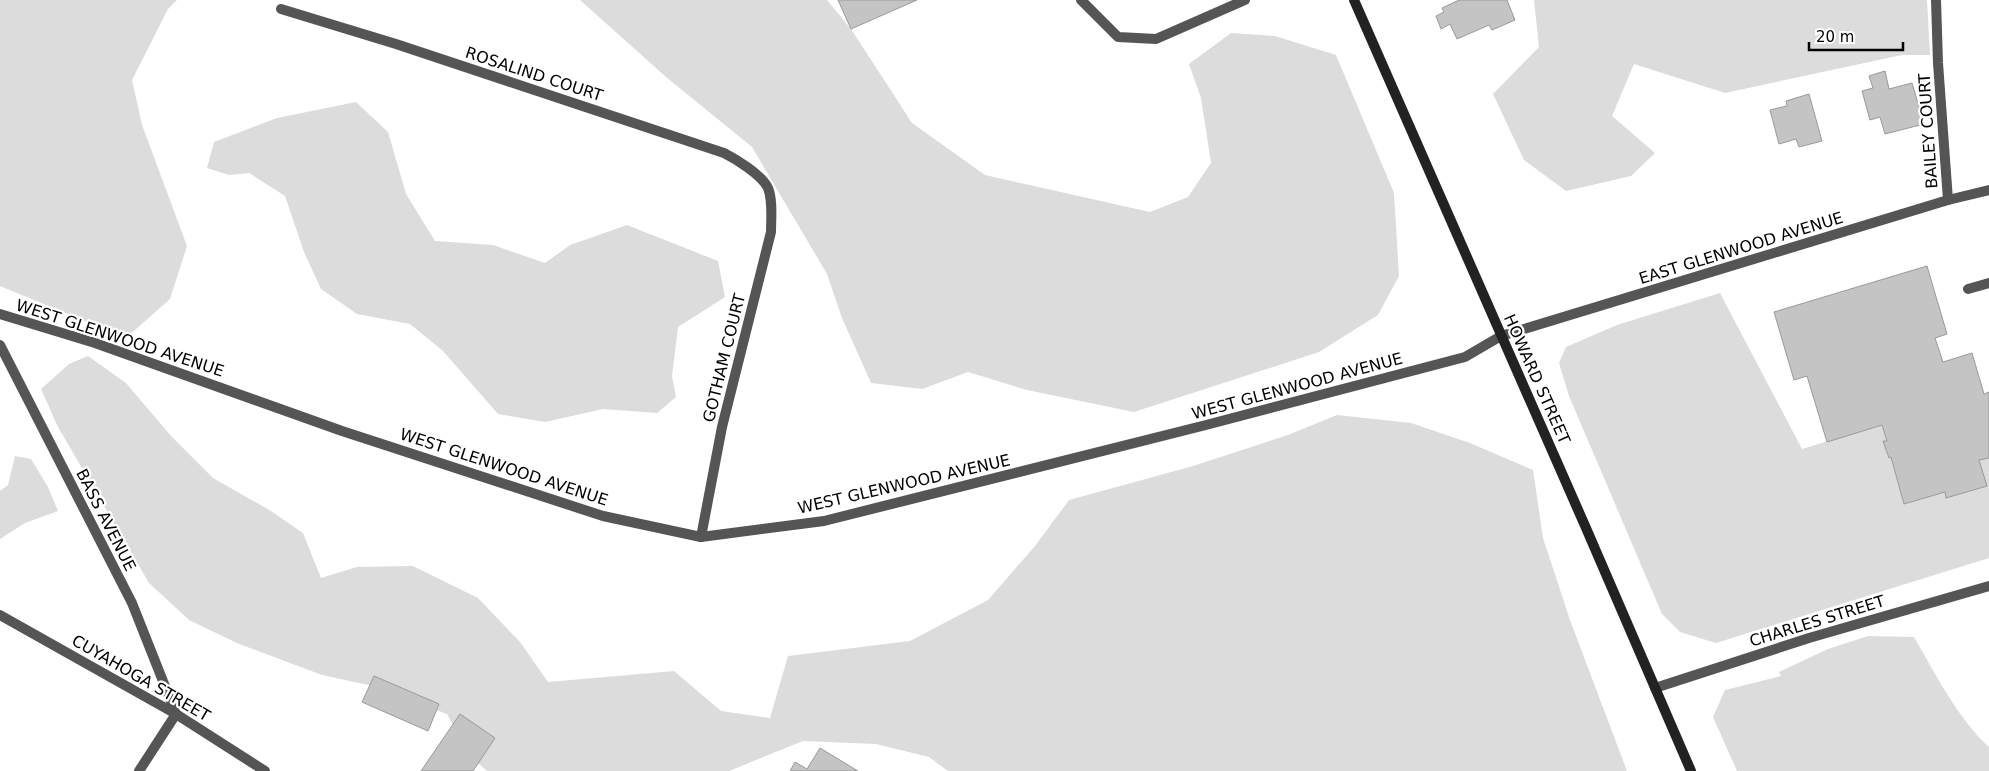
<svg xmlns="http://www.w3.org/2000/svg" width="1989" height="771" viewBox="0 0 1989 771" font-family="'DejaVu Sans',sans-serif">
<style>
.green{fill:#dcdcdc}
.building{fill:#c4c4c4;stroke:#999}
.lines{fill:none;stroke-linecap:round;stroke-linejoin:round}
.service{stroke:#555;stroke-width:10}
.minor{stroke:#555;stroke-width:10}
.tertiary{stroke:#555;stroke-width:10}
.secondary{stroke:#222;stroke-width:10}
.labels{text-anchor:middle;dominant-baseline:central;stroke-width:4.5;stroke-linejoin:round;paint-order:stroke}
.street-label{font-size:16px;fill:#000;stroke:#fff}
</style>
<rect width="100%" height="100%" fill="#fff"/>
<g class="green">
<polygon points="0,0 177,0 168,9 132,80 142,125 187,246 170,299 126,338 0,286"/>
<polygon points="580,0 827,0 851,29 912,123 985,175 1150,212 1188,197 1211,163 1201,98 1189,64 1231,33 1275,36 1336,55 1394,193 1399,276 1378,315 1319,352 1134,412 1027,390 968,372 922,389 871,383 842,318 827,274 752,147 666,77"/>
<polygon points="1534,0 1927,0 1930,55 1902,55 1725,93 1634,64 1612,116 1655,153 1631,176 1566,191 1524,160 1493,94 1539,47"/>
<polygon points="356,102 388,132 406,194 435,241 493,245 545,263 570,245 627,225 718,261 725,297 678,327 672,376 676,397 657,413 603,409 545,422 498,414 443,351 410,324 357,314 321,289 304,252 285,196 249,173 229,175 207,168 214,142 277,118"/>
<polygon points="1720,293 1802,449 1882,425 1887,441 1884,441 1888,458 1891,457 1905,504 1945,492 1947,498 1986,486 1979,460 1989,458 1989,558 1716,643 1680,632 1662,614 1569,396 1559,363 1566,347 1617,325"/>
<polygon points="88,356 126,383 171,436 213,478 271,511 303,533 321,578 357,567 413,566 478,598 520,642 548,682 674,671 721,711 770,718 788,656 910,641 988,600 1035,546 1069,500 1193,466 1288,435 1337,415 1411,423 1470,443 1533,470 1543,538 1570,620 1627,771 948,771 929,757 876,744 803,741 729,771 487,771 469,755 447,714 373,686 322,675 239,644 189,620 149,583 58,427 41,389 69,364"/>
<polygon points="15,456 31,459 48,487 58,511 25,523 0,539 0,491 8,485"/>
<path d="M 1868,636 L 1914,637 C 1935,673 1958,719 1989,747 L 1989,771 L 1737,771 L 1713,717 L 1725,690 L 1781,676 L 1779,672 L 1828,649 Z"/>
</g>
<g class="building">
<polygon points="838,0 917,0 851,29"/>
<polygon points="1459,0 1507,0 1515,20 1492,30 1489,25 1457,39 1450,24 1441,29 1436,16 1444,12 1442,8"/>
<polygon points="1885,71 1889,89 1912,83 1924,124 1885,134 1880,117 1870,120 1862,91 1873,88 1869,76"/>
<polygon points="1809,94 1822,141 1799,147 1796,139 1779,144 1770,110 1787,106 1786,101"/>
<polygon points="1927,266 1947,334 1935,338 1943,362 1972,353 1984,394 1989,392 1989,458 1979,460 1987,486 1946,498 1945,492 1904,504 1891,457 1889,458 1883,441 1887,441 1882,425 1827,442 1807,376 1794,380 1774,312"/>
<polygon points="374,676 439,704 428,731 362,702"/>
<polygon points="460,714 495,738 473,771 421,771"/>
<polygon points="820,748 858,771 790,771 795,762 807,769"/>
</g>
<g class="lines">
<g class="service">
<polyline points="1081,0 1118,37 1156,39 1245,0"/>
<polyline points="1968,289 1989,283"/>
</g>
<g class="minor">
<polyline points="1936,0 1938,63 1948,200"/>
<path d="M 281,9 L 396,44 L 724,153 C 736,159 762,175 768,188 C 773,200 771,219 771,232 L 722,427 L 701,537"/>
<polyline points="0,314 95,343 342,431 603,516 701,537 824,521 1206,425 1465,357 1501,336"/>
<polyline points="0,345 132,603 176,714 139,771"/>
<polyline points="1655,688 1809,638 1989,586"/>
</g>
<g class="tertiary">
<polyline points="1501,336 1948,200 1989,190"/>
<polyline points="0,615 176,714 265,771"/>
</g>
<polyline class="secondary" points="1354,0 1586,528 1691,771"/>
</g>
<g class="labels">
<g class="street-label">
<text transform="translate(534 74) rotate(18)">ROSALIND COURT</text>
<text transform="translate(1928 131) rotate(-94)">BAILEY COURT</text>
<text transform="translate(1741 248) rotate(-17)">EAST GLENWOOD AVENUE</text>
<text transform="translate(120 338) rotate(18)">WEST GLENWOOD AVENUE</text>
<text transform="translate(724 358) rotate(-76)">GOTHAM COURT</text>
<text transform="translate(1537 379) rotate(66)">HOWARD STREET</text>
<text transform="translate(1297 386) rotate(-15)">WEST GLENWOOD AVENUE</text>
<text transform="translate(504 467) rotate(18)">WEST GLENWOOD AVENUE</text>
<text transform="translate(904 484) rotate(-13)">WEST GLENWOOD AVENUE</text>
<text transform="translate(106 520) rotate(63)">BASS AVENUE</text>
<text transform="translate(1817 621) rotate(-17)">CHARLES STREET</text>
<text transform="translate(141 678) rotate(30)">CUYAHOGA STREET</text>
</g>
</g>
<path d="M1809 42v8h94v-8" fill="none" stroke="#000000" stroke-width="2.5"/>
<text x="1816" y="42" font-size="15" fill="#000000" stroke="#ffffff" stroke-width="4" paint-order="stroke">20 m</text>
</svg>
